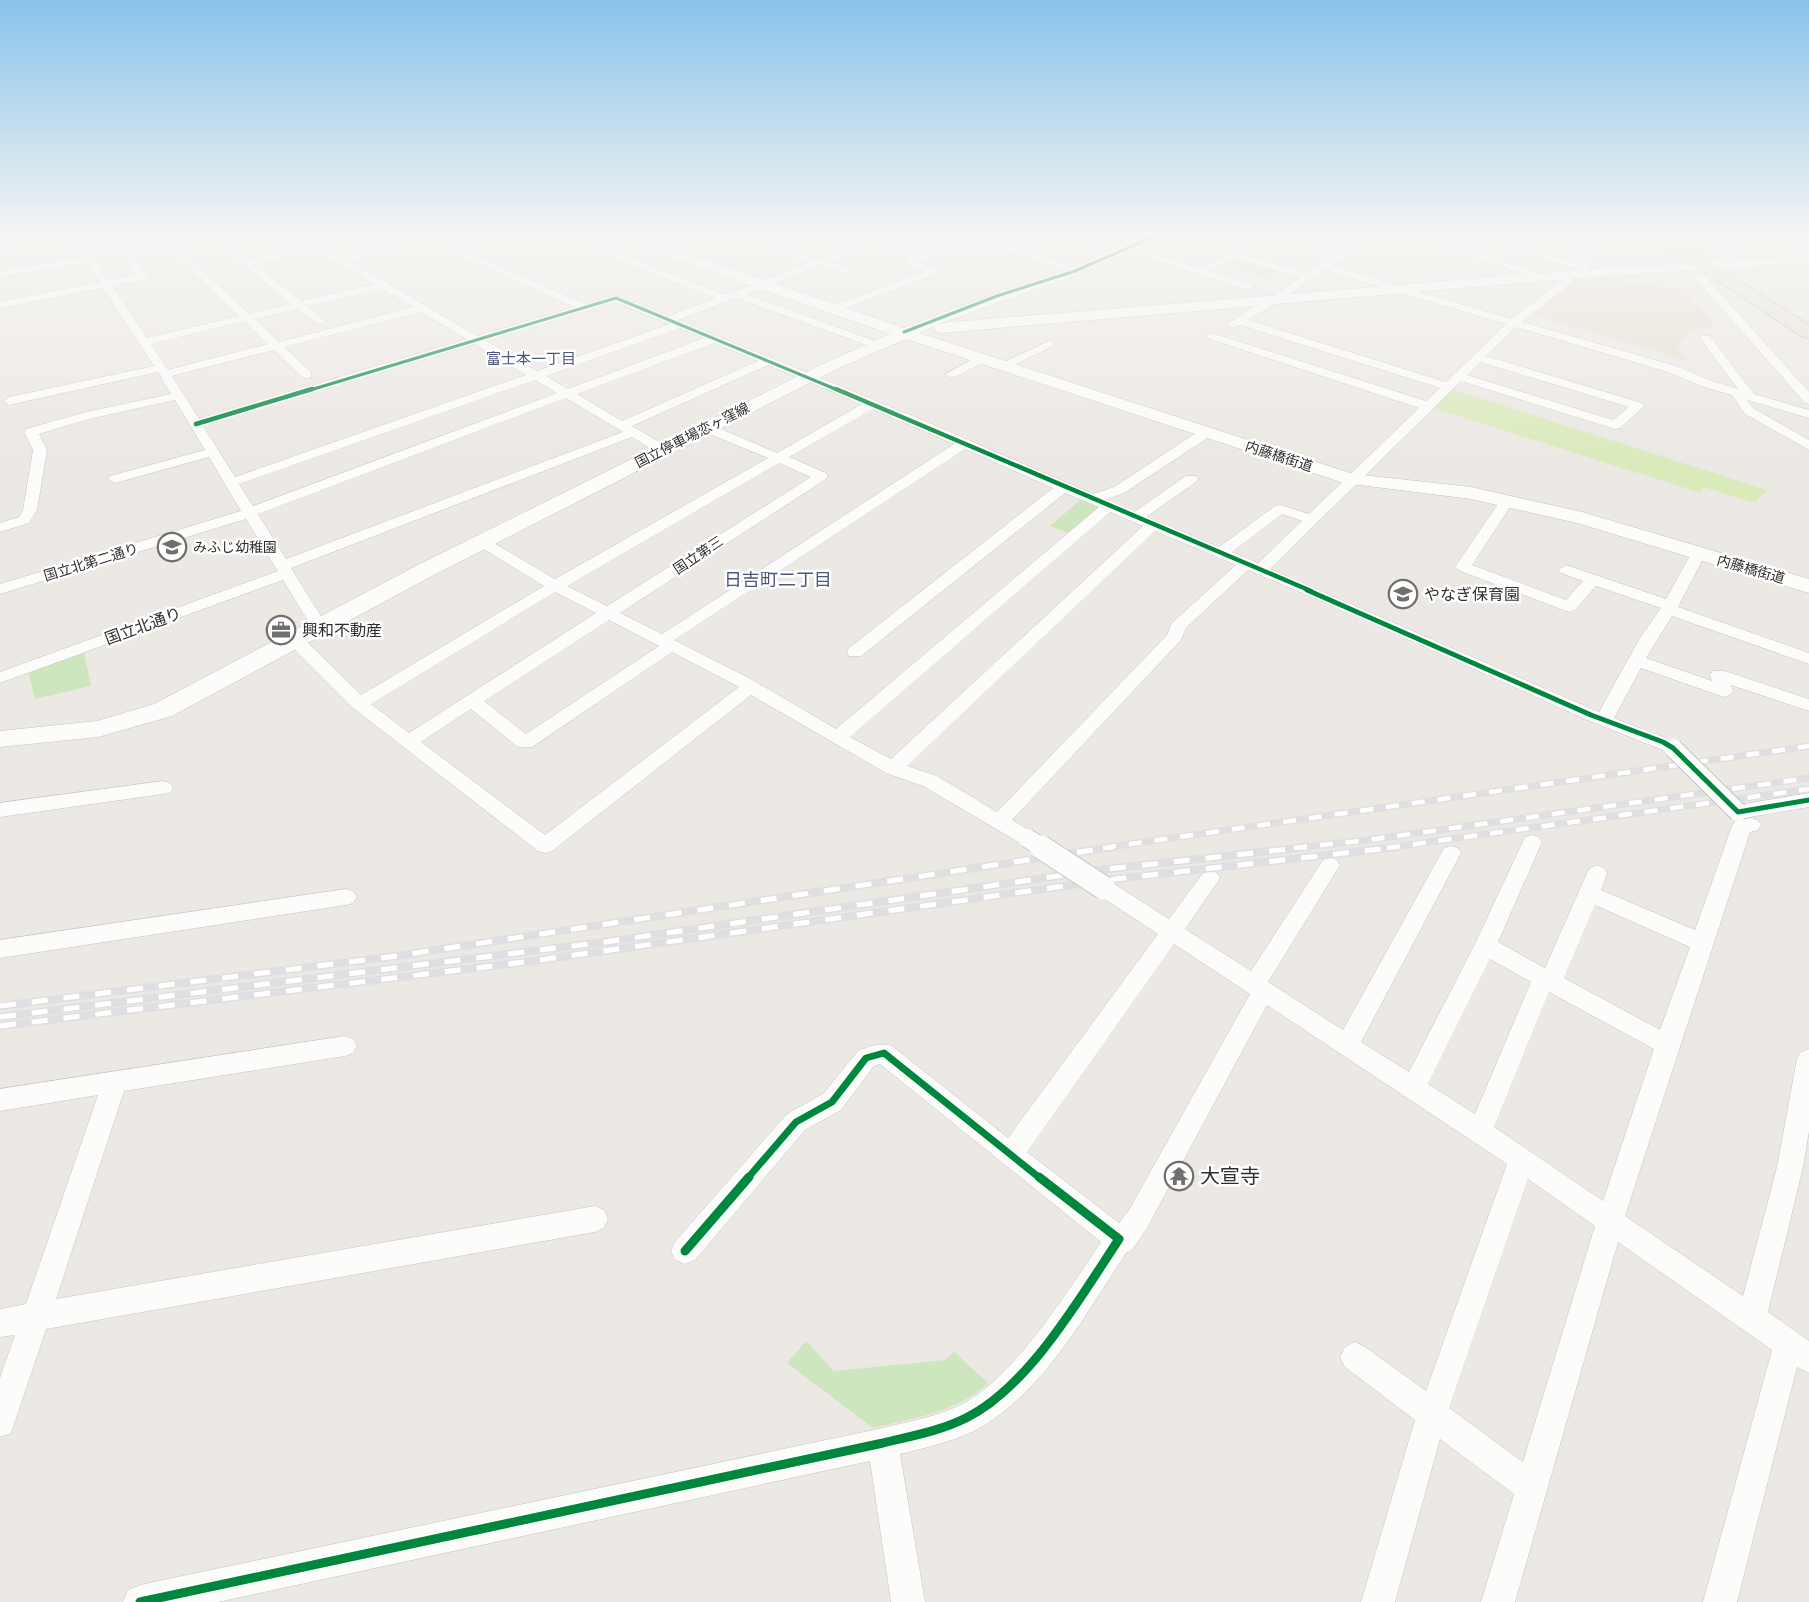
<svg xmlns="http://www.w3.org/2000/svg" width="1809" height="1602" viewBox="0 0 1809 1602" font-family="Roboto,'Noto Sans JP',sans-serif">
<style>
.education{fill:#e6e0d3}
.green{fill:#cee6be}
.pitch{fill:#d9eabb}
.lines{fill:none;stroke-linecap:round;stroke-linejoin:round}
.street-casing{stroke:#c5c4c5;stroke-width:1}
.secondary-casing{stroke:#c5c4c5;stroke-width:1}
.primary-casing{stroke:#c6c5c4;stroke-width:2}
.street{fill:#fcfcfb;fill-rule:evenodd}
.secondary{fill:#fcfcfb;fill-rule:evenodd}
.primary{fill:#e8e4d6;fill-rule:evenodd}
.rail-far1-casing{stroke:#dfdfe1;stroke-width:7}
.rail-casing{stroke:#dfdfe1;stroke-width:8}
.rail-far1{stroke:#fff;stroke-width:4.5;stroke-dasharray:13;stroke-linecap:butt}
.rail{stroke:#fff;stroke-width:5;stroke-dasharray:16;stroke-linecap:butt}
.street-bridge-far1-casing{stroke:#c5c4c5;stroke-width:20;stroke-linecap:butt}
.street-bridge-casing{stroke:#c5c4c5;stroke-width:25;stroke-linecap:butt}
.street-bridge-far1{stroke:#fcfcfb;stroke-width:18}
.street-bridge{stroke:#fcfcfb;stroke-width:23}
.cycleway-far4-casing{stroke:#fff;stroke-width:5}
.cycleway-far3-casing{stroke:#fff;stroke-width:8}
.cycleway-far2-casing{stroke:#fff;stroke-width:9}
.cycleway-far1-casing{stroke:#fff;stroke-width:10}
.cycleway-casing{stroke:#fff;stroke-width:13}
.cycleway-far4{stroke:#00873e;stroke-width:3}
.cycleway-far3{stroke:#00873e;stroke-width:4.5}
.cycleway-far2{stroke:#00873e;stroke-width:5}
.cycleway-far1{stroke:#00873e;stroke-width:7}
.cycleway{stroke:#00873e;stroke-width:9}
.labels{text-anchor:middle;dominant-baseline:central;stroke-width:5;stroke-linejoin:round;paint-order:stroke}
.far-street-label{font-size:14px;fill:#2e2e2e;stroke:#fff}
.far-poi-label{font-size:14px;fill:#2e2e2e;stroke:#fff;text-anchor:start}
.far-neighbourhood-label{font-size:15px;fill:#4d5680;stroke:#fff}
.poi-label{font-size:16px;fill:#2e2e2e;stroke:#fff;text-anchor:start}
.street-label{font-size:16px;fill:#2e2e2e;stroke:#fff}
.neighbourhood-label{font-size:18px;fill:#4d5680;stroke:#fff}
.near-poi-label{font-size:20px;fill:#2e2e2e;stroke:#fff;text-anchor:start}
</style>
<rect width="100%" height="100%" fill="#ece8e4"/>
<polygon class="education" points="1610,277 1624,283 1682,288 1715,325 1691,330 1677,345 1688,361 1532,315 1575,279"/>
<g class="green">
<polygon points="1235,256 1283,271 1267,278 1219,264"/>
<polygon points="1083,498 1103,507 1071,534 1050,526"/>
<polygon points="84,652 91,686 35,699 28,671"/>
<path d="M 806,1341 L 834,1371 L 945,1360 L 954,1352 L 988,1383 C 957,1413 913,1418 873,1428 L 787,1363 Z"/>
</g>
<polygon class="pitch" points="1448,388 1767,490 1755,503 1703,487 1701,493 1430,407"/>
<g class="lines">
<g class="street-casing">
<g id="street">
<path d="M 64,234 L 78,234 L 88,250 L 122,244 L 130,251 L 175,244 L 249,314 L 291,304 L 206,234 L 217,234 L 248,259 L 308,245 L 291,234 L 303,234 L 342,257 L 434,234 L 445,234 L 444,237 L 438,239 L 585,304 L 616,295 L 669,316 L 715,298 L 555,234 L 568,234 L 725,295 L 809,263 L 728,234 L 742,234 L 818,260 L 851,247 L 814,234 L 828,234 L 860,244 L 886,234 L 900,234 L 883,242 L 921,254 L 934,252 L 934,256 L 918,262 L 939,269 L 939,273 L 835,312 L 827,312 L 827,308 L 925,271 L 905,264 L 905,260 L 912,258 L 874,245 L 831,262 L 855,270 L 855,274 L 847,274 L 822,265 L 746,294 L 880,343 L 880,347 L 872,347 L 736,298 L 678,320 L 925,421 L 1093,494 L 1114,487 L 1202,429 L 1212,429 L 1214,432 L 1212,435 L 1124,493 L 1105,500 L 1134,512 L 1186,476 L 1196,476 L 1198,479 L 1196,482 L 1146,517 L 1219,547 L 1275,506 L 1280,505 L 1309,514 L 1419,408 L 1207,338 L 1207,334 L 1215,334 L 1426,401 L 1440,388 L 1240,325 L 1232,328 L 1226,325 L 1260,303 L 1258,300 L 1259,298 L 1267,298 L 1272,304 L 1271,306 L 1248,320 L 1446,382 L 1506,324 L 1325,270 L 1286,296 L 1288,299 L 1283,302 L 1275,295 L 1300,278 L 1235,258 L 1210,271 L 1252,285 L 1253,287 L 1248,290 L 1074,234 L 1088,234 L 1200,268 L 1234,252 L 1306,273 L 1336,254 L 1280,234 L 1294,234 L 1343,250 L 1368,234 L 1379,234 L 1332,266 L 1512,319 L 1562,280 L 1558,276 L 1559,274 L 1567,274 L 1573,280 L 1572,282 L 1522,322 L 1679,367 L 1709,380 L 1738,389 L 1700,338 L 1702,336 L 1710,336 L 1754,394 L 1809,410 L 1809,418 L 1747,400 L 1753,408 L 1809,440 L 1809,450 L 1745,414 L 1732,395 L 1701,386 L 1671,373 L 1516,327 L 1486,356 L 1642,403 L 1644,406 L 1620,428 L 1615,429 L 1461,381 L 1270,569 L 1599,712 L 1640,638 L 1661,608 L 1596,586 L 1575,610 L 1569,612 L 1458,570 L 1455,567 L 1502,498 L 1512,498 L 1514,501 L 1472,565 L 1566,600 L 1583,581 L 1561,573 L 1558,570 L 1566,565 L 1666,599 L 1693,550 L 1703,550 L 1706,553 L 1678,607 L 1809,653 L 1809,664 L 1672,616 L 1646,658 L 1712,681 L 1710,675 L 1713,671 L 1725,671 L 1809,699 L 1809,711 L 1731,685 L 1733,691 L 1730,695 L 1724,697 L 1641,668 L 1614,718 L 1680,744 L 1682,748 L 1680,752 L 1673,754 L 1585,719 L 1352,614 L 1248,570 L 1186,628 L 1181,640 L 1012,820 L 1034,833 L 1037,838 L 1034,843 L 1027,845 L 1020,843 L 923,786 L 886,773 L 751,695 L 552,851 L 545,853 L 538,851 L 353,708 L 289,644 L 287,640 L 289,636 L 301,636 L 361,695 L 544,586 L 477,545 L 475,542 L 477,539 L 487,539 L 555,579 L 768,458 L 702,431 L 701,428 L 702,425 L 712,425 L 777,453 L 862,404 L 768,365 L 632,426 L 668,447 L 670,450 L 668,453 L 658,453 L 632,437 L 291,568 L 327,626 L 325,629 L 313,629 L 283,580 L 0,683 L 0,672 L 278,571 L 246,519 L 0,594 L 0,584 L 241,511 L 209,457 L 115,483 L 108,479 L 110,476 L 205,450 L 175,400 L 89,419 L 39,434 L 47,450 L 37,510 L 29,523 L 0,532 L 0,523 L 19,517 L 23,510 L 33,450 L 24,432 L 26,429 L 86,412 L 171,394 L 158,372 L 9,405 L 3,401 L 9,397 L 154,366 L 103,288 L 0,308 L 0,302 L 100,282 L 87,263 L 0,277 L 0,271 L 83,257 L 71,238 L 0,251 L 0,245 ZM 428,241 L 574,307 L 477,336 L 349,261 ZM 170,249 L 239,316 L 147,338 L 112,286 L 147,279 L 148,277 L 134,257 ZM 119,250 L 137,275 L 109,281 L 92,255 ZM 315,250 L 374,284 L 301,301 L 254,264 ZM 382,289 L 413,307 L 279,342 L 255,319 L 297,309 L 319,324 L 325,321 L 308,306 ZM 615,302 L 670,324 L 537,371 L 486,341 ZM 421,312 L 467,339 L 199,419 L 172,376 L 274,350 L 303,378 L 311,378 L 311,372 L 284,347 ZM 244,321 L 268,344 L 168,370 L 151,344 ZM 680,328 L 704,338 L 568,389 L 546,376 ZM 714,343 L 758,361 L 622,421 L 577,394 ZM 475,344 L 526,375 L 235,477 L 203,426 ZM 1480,362 L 1629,407 L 1613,420 L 1467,375 ZM 535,380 L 557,393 L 253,506 L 239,484 ZM 566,398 L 623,432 L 286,559 L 258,514 ZM 873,409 L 954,444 L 662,634 L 620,613 L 826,479 L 828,476 L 826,473 L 789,457 ZM 965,449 L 1053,488 L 849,648 L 847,652 L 849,656 L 861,656 L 1065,493 L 1099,507 L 836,729 L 749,678 L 674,640 ZM 779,463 L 811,477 L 607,606 L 567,586 ZM 1110,512 L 1143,526 L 891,759 L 850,737 ZM 1282,514 L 1302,521 L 1258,563 L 1232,552 ZM 1155,531 L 1236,565 L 1172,623 L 1167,635 L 997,812 L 937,776 L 907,766 ZM 555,592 L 596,613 L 409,733 L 371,704 ZM 609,620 L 659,646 L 526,734 L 484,701 ZM 672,652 L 739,687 L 545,835 L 421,742 L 471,709 L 518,747 L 532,747 Z"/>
<polygon points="910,234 925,234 984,254 975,256"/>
<polygon points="959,234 973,234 1007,245 1022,241 1005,234 1019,234 1037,241 1017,248 1080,271 1071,273"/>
<polygon points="1398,234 1413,234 1549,277 1540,279"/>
<polygon points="1458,234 1473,234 1493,241 1488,244"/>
<polygon points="1568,234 1578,234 1593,251 1594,259 1587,267 1594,274 1593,276 1585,276 1577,269 1504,247 1509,244 1579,263 1584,258 1583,252"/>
<polygon points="1671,234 1708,234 1741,262 1732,264 1701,238 1675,238"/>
<polygon points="1772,234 1783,234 1809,251 1809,259"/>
<polygon points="1698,272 1702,273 1809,392 1809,404 1805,403 1694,277 1693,275"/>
<polygon points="1049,341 1053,342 1053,346 1008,368 1004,369 998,365"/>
<polygon points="983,354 989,358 987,360 955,377 951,378 945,374"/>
<polygon points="163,781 170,783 173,788 170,793 0,817 0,803"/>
<polygon points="1809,793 1809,807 1738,819 1731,817 1728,812 1731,807 1738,805"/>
<path d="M 1751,818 L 1758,820 L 1761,825 L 1758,830 L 1750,832 L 1625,1216 L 1743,1296 L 1777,1167 L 1797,1059 L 1801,1052 L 1809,1049 L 1809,1131 L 1803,1167 L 1768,1312 L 1809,1341 L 1809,1373 L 1797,1367 L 1737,1602 L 1703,1602 L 1772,1350 L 1618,1242 L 1515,1602 L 1481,1602 L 1514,1494 L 1440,1439 L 1395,1602 L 1361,1602 L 1415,1420 L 1345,1367 L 1340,1357 L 1345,1347 L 1355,1342 L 1365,1347 L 1426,1391 L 1507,1164 L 1267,1005 L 1147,1228 L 1132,1250 L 1126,1253 C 1086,1313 1047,1387 983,1426 C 958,1441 928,1447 900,1454 L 925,1602 L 891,1602 L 870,1461 L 218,1602 L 123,1602 L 128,1590 L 140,1585 L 883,1428 C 906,1422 931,1418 954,1408 C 1010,1385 1068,1291 1101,1242 L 880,1064 L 874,1066 L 841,1110 L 805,1130 L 695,1260 L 685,1264 L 675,1260 L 671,1251 L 675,1242 L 787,1114 L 823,1094 L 858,1051 C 869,1047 880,1042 892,1046 L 1008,1138 L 1158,934 L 1097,894 L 1093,888 L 1097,882 L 1104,880 L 1111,882 L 1169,919 L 1203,873 L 1210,870 L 1217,873 L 1220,878 L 1217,883 L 1185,929 L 1251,971 L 1323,860 L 1330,857 L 1337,860 L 1340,865 L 1337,870 L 1268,982 L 1343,1030 L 1444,848 L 1451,846 L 1458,848 L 1461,853 L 1361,1042 L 1409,1072 L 1474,946 L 1525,837 L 1532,835 L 1539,837 L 1542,842 L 1498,942 L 1545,968 L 1587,873 L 1590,868 L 1597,865 L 1604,868 L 1607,873 L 1601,890 L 1695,930 L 1732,826 L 1735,821 ZM 1595,905 L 1690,947 L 1660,1030 L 1564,978 ZM 1174,944 L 1250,994 L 1129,1210 L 1119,1223 L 1027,1152 ZM 1490,959 L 1531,982 L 1475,1114 L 1428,1084 ZM 1549,992 L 1654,1049 L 1603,1201 L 1494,1127 ZM 1528,1179 L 1595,1226 L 1523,1462 L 1449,1408 Z"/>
<polygon points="346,889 353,891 357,897 353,903 346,905 0,958 0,940"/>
<polygon points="345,1036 353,1039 357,1046 353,1053 345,1056 124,1091 56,1299 595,1206 604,1210 608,1219 604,1228 595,1232 46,1329 11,1433 0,1437 0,1378 15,1335 0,1337 0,1309 26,1304 98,1095 0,1111 0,1089"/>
</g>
</g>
<g class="secondary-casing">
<path id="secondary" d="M 610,234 L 629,234 L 904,328 C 958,305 1013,289 1068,269 C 1100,257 1132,233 1167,234 L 1080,274 L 941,323 L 1578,270 L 1809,255 L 1809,263 L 1578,278 L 941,333 L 935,331 L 934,326 L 919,333 L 1353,474 L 1471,487 L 1582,512 L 1809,579 L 1809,593 L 1577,523 L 1471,499 L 1344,483 L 906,339 L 839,368 L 432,576 L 172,716 L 98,737 L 0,747 L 0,731 L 97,721 L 154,704 L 416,566 L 827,362 L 890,334 L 612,237 Z"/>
</g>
<g class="primary-casing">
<polygon id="primary" points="1647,234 1664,234 1809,325 1809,338 1803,337"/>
</g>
<use href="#street" class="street"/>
<use href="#secondary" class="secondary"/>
<use href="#primary" class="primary"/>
<g class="rail-far1-casing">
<g id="rail-far1">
<polyline points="1103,848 1809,746"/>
<polyline points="1294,848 1368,840 1809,778"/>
<polyline points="1387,848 1809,789"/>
</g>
</g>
<g class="rail-casing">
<g id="rail">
<polyline points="0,1006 396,956 1113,847"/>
<polyline points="0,1017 605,942 1099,870 1307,847"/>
<polyline points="0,1026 533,961 1107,880 1398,847"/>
</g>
</g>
<use href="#rail-far1" class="rail-far1"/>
<use href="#rail" class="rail"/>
<g class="street-bridge-far1-casing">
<g id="street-bridge-far1">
<polyline points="1673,748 1738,812"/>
<polyline points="1027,838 1043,848"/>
</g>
</g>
<g class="street-bridge-casing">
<polyline id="street-bridge" points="1041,847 1104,888"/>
</g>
<use href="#street-bridge-far1" class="street-bridge-far1"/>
<use href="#street-bridge" class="street-bridge"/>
<g class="cycleway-far4-casing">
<g id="cycleway-far4">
<polyline points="904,332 997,296 1075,271 1160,234"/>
<polyline points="307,391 616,298 840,391"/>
</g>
</g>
<g class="cycleway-far3-casing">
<g id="cycleway-far3">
<polyline points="836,389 1311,591"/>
<polyline points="196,424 312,389"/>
</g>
</g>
<g class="cycleway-far2-casing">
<polyline id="cycleway-far2" points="1307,590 1591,715 1663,742 1673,748 1738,812 1809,800"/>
</g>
<g class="cycleway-far1-casing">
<polyline id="cycleway-far1" points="747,1179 796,1122 832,1102 866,1058 884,1053 1041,1179"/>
</g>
<g class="cycleway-casing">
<g id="cycleway">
<polyline points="685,1251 749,1177"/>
<path d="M 140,1602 L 883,1443 C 911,1436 940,1431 966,1418 C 1029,1387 1081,1296 1119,1239 L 1039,1177"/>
</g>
</g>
<use href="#cycleway-far4" class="cycleway-far4"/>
<use href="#cycleway-far3" class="cycleway-far3"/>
<use href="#cycleway-far2" class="cycleway-far2"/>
<use href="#cycleway-far1" class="cycleway-far1"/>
<use href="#cycleway" class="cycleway"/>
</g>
<linearGradient id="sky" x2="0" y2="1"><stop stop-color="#88c2ea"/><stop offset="0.51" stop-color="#f6f5f3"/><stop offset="1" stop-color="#f6f5f3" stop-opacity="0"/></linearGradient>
<rect width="1809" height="458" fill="url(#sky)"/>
<defs>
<g id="school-ring" transform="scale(1.5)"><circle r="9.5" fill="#fff" stroke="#706f6e" stroke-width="1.5"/><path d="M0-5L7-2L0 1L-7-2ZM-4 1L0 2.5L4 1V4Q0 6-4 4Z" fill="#706f6e"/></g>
<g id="office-ring" transform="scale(1.5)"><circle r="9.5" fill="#fff" stroke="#706f6e" stroke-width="1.5"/><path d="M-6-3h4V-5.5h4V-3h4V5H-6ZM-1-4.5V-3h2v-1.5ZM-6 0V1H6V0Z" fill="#706f6e"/></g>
<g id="temple-ring" transform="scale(1.5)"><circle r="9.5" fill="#fff" stroke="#706f6e" stroke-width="1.5"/><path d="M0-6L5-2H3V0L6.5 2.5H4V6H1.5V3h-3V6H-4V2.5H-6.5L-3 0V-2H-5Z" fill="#706f6e"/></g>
</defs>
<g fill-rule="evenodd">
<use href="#school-ring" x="172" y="547"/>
<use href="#school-ring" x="1403" y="594"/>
<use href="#office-ring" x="281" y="630"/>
<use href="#temple-ring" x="1179" y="1176"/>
</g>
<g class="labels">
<g class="far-street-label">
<text transform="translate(692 435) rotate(-27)">国立停車場恋ヶ窪線</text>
<text transform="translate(1279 456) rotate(18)">内藤橋街道</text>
<text transform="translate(698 555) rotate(-34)">国立第三</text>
<text transform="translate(91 562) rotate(-17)">国立北第二通り</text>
<text transform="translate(1751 569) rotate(16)">内藤橋街道</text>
</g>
<g class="far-poi-label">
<text x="193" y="547">みふじ幼稚園</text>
</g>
<g class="far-neighbourhood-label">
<text x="531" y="359">富士本一丁目</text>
</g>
<g class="poi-label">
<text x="1424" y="594">やなぎ保育園</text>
<text x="302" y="630">興和不動産</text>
</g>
<g class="street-label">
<text transform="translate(143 626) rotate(-20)">国立北通り</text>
</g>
<g class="neighbourhood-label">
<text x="778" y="579">日吉町二丁目</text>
</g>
<g class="near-poi-label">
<text x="1200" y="1176">大宣寺</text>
</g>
</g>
</svg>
